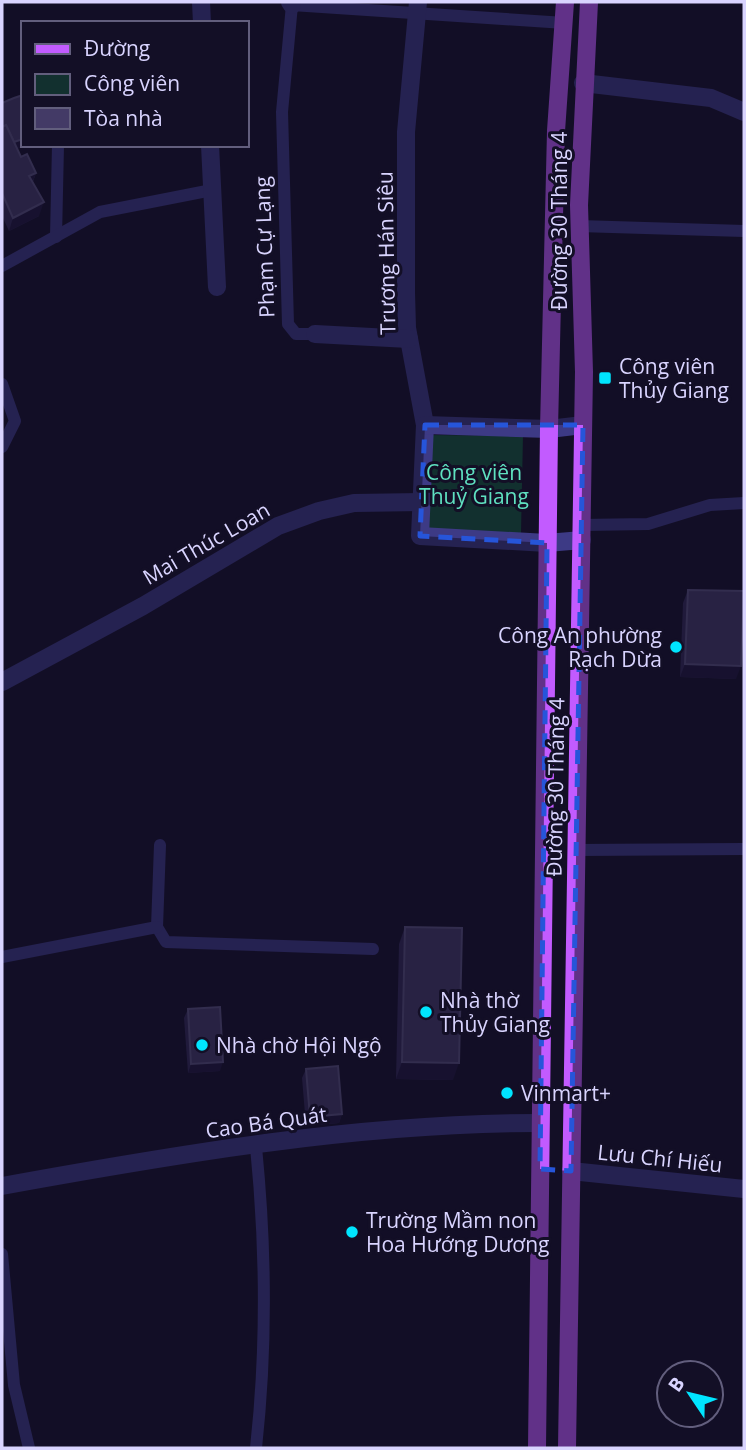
<svg xmlns="http://www.w3.org/2000/svg" width="746" height="1450" viewBox="0 0 746 1450" font-family="'Open Sans',sans-serif">
<style>
.green{fill:#12302f}
.lines{fill:none;stroke-linecap:round;stroke-linejoin:round}
.lane{stroke:#3d3a85;stroke-width:12}
.street{stroke:#3d3a85;stroke-width:18}
.primary{stroke:#c25bff;stroke-width:18}
.wall{fill:#312854}
.shaded-wall{fill:#1d163a}
.building{fill:#433a66;stroke:#5a527e;stroke-width:2}
.marked{fill:none;stroke:#2655da;stroke-width:5;stroke-dasharray:14 9;stroke-linejoin:round}
.poi-dot{fill:#00e5ff;stroke:#130f26;stroke-width:2.5}
.labels{text-anchor:middle;dominant-baseline:central;stroke-width:6;stroke-linejoin:round;paint-order:stroke}
.street-label{font-size:21px;fill:#d9d4ff;stroke:#130f26}
.poi-label{font-size:21px;fill:#d9d4ff;stroke:#130f26;text-anchor:start}
.park-label{font-size:21px;fill:#5fe0c0;stroke:#130f26}
</style>
<rect width="100%" height="100%" fill="#130f26"/>
<polygon class="green" points="428,435 523,436 521,533 425,531"/>
<g class="lines">
<g class="lane">
<polyline points="579,226 744,231"/>
<polyline points="56,237 58,145"/>
<polyline points="2,266 100,212 212,190"/>
<polyline points="315,334 296,334 288,324 282,112 292,5 565,23"/>
<polyline points="2,384 15,421 2,447"/>
<polyline points="582,525 648,524 710,505 744,503"/>
<polyline points="160,845 157,927 166,942 373,949"/>
<polyline points="576,850 744,849"/>
<polyline points="2,957 157,927"/>
<path d="M 256,1147 C 266,1247 267,1348 256,1448"/>
<polyline points="2,1254 14,1385 29,1448"/>
</g>
<g class="street">
<polyline points="201,2 202,23"/>
<polyline points="290,2 292,5"/>
<polyline points="418,2 406,132 406,293 407,328 425,425 420,536 547,543 582,540"/>
<polyline points="583,83 711,98 744,112"/>
<polyline points="210,145 217,287"/>
<polyline points="315,334 409,339"/>
<polyline points="425,425 549,429 583,425"/>
<polyline points="2,682 143,606 278,526 319,511 354,503 422,502"/>
<polyline points="571,1171 744,1189"/>
<path d="M 2,1186 C 178,1154 360,1123 539,1123"/>
</g>
<g class="primary">
<polyline points="537,1448 549,429 556,131 565,2"/>
<polyline points="567,1448 584,372 579,205 589,2"/>
</g>
</g>
<g class="wall">
<polygon points="2,103 23,145 26,145 17,149 21,157 36,173 33,182 39,216 9,231 2,216"/>
<polygon points="688,590 736,679 680,677 683,603"/>
<polygon points="405,927 453,1080 396,1079 399,944"/>
<polygon points="188,1009 220,1071 188,1073 184,1018"/>
<polygon points="306,1069 342,1114 339,1123 306,1126 302,1078"/>
</g>
<g class="shaded-wall">
<polygon points="23,139 23,145 26,145 8,152 11,143"/>
<polygon points="36,173 31,186 29,176"/>
<polygon points="44,202 39,216 9,231 13,218"/>
<polygon points="685,664 741,666 736,679 680,677"/>
<polygon points="223,1062 220,1071 188,1073 191,1064"/>
<polygon points="402,1062 459,1063 453,1080 396,1079"/>
<polygon points="342,1114 339,1123 306,1126 310,1117"/>
</g>
<g class="building">
<polygon points="23,95 23,139 14,142 6,125 2,127 2,103 14,98"/>
<polygon points="6,125 21,157 27,154 36,173 29,176 44,202 13,218 2,193 2,127"/>
<polygon points="688,590 744,591 741,666 685,664"/>
<polygon points="405,927 462,928 459,1063 402,1062"/>
<polygon points="220,1007 223,1062 191,1064 188,1009"/>
<polygon points="338,1066 342,1114 310,1117 306,1069"/>
</g>
<path d="M0 0H746V1450H0ZM 425,425 L 583,425 L 571,1171 L 540,1169 L 547,543 L 420,536 Z" fill="#130f26" fill-opacity=".55" fill-rule="evenodd"/>
<path class="marked" d="M 425,425 L 583,425 L 571,1171 L 540,1169 L 547,543 L 420,536 Z"/>
<g class="poi-dot">
<rect x="598" y="371" width="14" height="14" rx="3.5"/>
<circle cx="676" cy="647" r="7"/>
<circle cx="426" cy="1012" r="7"/>
<circle cx="202" cy="1045" r="7"/>
<circle cx="507" cy="1093" r="7"/>
<circle cx="352" cy="1232" r="7"/>
</g>
<g class="labels">
<g class="street-label">
<text transform="translate(559 221) rotate(-90)">Đường 30 Tháng 4</text>
<text transform="translate(264 247) rotate(-92)">Phạm Cự Lạng</text>
<text transform="translate(386 253) rotate(-91)">Trương Hán Siêu</text>
<text transform="translate(206 543) rotate(-30)">Mai Thúc Loan</text>
<text transform="translate(555 787) rotate(-89)">Đường 30 Tháng 4</text>
<text transform="translate(266 1122) rotate(-8)">Cao Bá Quát</text>
<text transform="translate(660 1158) rotate(6)">Lưu Chí Hiếu</text>
</g>
<g class="poi-label">
<text x="619" y="366">Công viên<tspan x="619" dy="24">Thủy Giang</tspan></text>
<text x="662" y="635" text-anchor="end">Công An phường<tspan x="662" dy="24">Rạch Dừa</tspan></text>
<text x="440" y="1000">Nhà thờ<tspan x="440" dy="24">Thủy Giang</tspan></text>
<text x="216" y="1045">Nhà chờ Hội Ngộ</text>
<text x="521" y="1093">Vinmart+</text>
<text x="366" y="1220">Trường Mầm non<tspan x="366" dy="24">Hoa Hướng Dương</tspan></text>
</g>
<g class="park-label">
<text x="474" y="472">Công viên<tspan x="474" dy="24">Thuỷ Giang</tspan></text>
</g>
</g>
<rect width="746" height="1450" fill="none" stroke="#d9d4ff" stroke-width="7"/>
<rect x="21" y="21" width="228" height="126" fill="#130f26" stroke="#625e7d" stroke-width="2"/>
<rect x="35" y="44" width="35" height="10" fill="#c25bff" stroke="#625e7d" stroke-width="2"/>
<text x="84" y="56" font-size="21" fill="#d9d4ff">Đường</text>
<rect x="35" y="74" width="35" height="21" fill="#12302f" stroke="#625e7d" stroke-width="2"/>
<text x="84" y="91" font-size="21" fill="#d9d4ff">Công viên</text>
<rect x="35" y="108" width="35" height="21" fill="#433a66" stroke="#625e7d" stroke-width="2"/>
<text x="84" y="126" font-size="21" fill="#d9d4ff">Tòa nhà</text>
<g transform="translate(690 1394) rotate(305)"><circle r="33" fill="#130f26" stroke="#625e7d" stroke-width="2"/>
<path d="M0-5L12 26L0 18L-12 26Z" fill="#00e5ff"/>
<text y="-10" font-size="19" font-weight="bold" text-anchor="middle" fill="#d9d4ff">B</text>
</g>
</svg>
